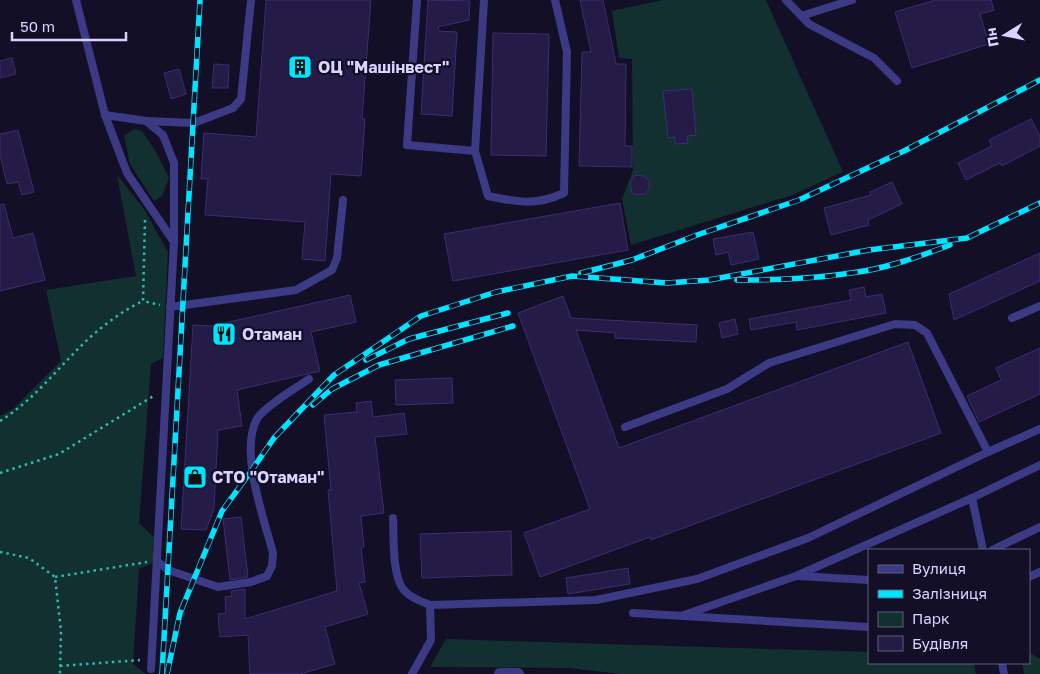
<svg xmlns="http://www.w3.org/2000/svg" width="1040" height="674" viewBox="0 0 1040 674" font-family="'Golos Text',sans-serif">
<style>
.green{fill:#12302f}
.building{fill:#241b47;stroke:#3b2d73}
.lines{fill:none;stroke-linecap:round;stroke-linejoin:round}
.path{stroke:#2fb8b0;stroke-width:2.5;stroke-dasharray:2.5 4;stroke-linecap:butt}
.lane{stroke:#3d3a85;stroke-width:8}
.street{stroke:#3d3a85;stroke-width:12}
.rail-casing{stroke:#00e5ff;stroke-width:5.5}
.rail{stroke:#130f26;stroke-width:4;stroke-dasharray:11;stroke-linecap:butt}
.labels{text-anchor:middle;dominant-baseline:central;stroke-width:4.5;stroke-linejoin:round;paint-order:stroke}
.poi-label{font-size:16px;font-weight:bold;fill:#d9d4ff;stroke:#130f26;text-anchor:start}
</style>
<rect width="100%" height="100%" fill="#130f26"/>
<g class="green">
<polygon points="663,0 766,0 843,172 792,195 631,245 622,199 633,170 632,59 619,58 612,11"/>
<polygon points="134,129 142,131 157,154 169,178 162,196 154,201 130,164 124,136"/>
<polygon points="117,175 144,209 168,252 163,358 151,364 139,523 154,537 153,563 139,569 133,664 146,674 0,674 0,416 13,409 61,361 46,290 136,276"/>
<polygon points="446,639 869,652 869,663 974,663 976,674 621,674 569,668 430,667"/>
<polygon points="1029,652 1040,659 1040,674 1024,674 1022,663 1029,663"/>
</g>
<g class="building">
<polygon points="266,0 371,0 362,119 365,119 361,176 331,174 325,261 302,259 305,222 205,215 208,179 201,179 204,133 256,137"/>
<polygon points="428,0 470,1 469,20 438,27 439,31 457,32 452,116 421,114"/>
<polygon points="580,0 603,0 616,64 626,64 625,146 632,146 632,167 579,166 582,52 591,52"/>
<polygon points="935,0 991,0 994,10 980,14 989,44 912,68 895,12"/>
<polygon points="493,33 549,34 546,156 491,155"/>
<polygon points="12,58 16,74 0,78 0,61"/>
<polygon points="214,64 229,65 228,88 212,88"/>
<polygon points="179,69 186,94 171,99 164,73"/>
<polygon points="692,89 696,135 687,136 688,143 675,144 675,137 668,138 663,91"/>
<polygon points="1031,119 1040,136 1040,146 1002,166 1000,163 966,180 958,163 992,146 989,140"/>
<polygon points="18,130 34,192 22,195 18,182 7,184 0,155 0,134"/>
<polygon points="635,175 644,176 649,181 649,188 645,194 637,195 632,193 630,183"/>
<polygon points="892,182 902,204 868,220 869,225 831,235 824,208 871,195 870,192"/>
<polygon points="620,203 628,250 453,281 444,234"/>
<polygon points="4,204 13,238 33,233 45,280 0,291 0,205"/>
<polygon points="753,232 759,259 731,265 728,252 716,255 713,239"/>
<polygon points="1040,253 1040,281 954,320 949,294"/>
<polygon points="864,287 866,297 882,294 886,313 797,330 796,322 751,330 749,319 851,300 849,290"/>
<polygon points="350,295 356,322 311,332 320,371 237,390 242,426 218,430 214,509 206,530 181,529 193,325 211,326"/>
<polygon points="563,296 571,318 697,325 696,342 615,338 615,333 576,330 619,448 908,342 941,433 651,540 650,537 540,577 524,533 590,509 518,313"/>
<polygon points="735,319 738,334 722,338 719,323"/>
<polygon points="1040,348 1040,394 979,422 967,396 1001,380 996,368"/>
<polygon points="452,378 453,403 396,405 395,380"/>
<polygon points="371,401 373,417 404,413 407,434 375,437 384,513 361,516 364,547 361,547 365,582 359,583 368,614 325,627 335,664 300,674 250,674 248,635 220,637 218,614 226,613 225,597 232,596 231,591 245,589 245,619 337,591 328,490 331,490 324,415 357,412 356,403"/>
<polygon points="241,517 248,577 230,580 223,519"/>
<polygon points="511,531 512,575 422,578 420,534"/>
<polygon points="628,568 630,584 568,594 566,578"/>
</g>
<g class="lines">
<g class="path">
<polyline points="145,220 143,301 160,305"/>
<path d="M 0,421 C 34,400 57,369 85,342 C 102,326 122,311 143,301"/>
<polyline points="0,473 59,454 155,395"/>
<polyline points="0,552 29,558 55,577 61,631 60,674"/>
<polyline points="55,577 147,562"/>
<polyline points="60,666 140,660"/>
<polyline points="162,671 168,674"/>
</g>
<g class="lane">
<polyline points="76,0 105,115 127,173 174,242"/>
<polyline points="417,0 407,145 475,151"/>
<path d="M 484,0 L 475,151 L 488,196 C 516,202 536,206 564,193 L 567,52 L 555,0"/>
<polyline points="786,0 809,24 874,58 897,81"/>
<polyline points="801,16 852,0"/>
<polyline points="105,115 146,121 163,135 174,163 174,242 151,669"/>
<polyline points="146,121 194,123 233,108 241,99 251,0"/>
<polyline points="170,307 296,290 332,270 337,258 343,200"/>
<polyline points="1012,318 1040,306"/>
<polyline points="625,427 727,389 769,363 895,324 915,325 927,333 988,452"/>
<polyline points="972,498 983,550"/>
<path d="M 393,518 C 394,537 392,574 403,589 C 409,597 420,601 430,605 L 596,600 L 697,579 L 808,538 L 988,452 L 1040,429"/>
<polyline points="992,550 1040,527"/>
<path d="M 157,561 L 168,570 L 218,587 L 251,582 L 267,576 L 272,566 L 273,553 C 264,519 239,451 257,419 C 264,407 296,388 309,379"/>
<polyline points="798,576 869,580"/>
<polyline points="1029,577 1040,572"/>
<polyline points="633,613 869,627"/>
<polyline points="681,616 796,576 972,498 1040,465"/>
<polyline points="1002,663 1004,674"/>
<polyline points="412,674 431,640 430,605"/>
</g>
<polyline class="street" points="500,674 518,674"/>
<g class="rail-casing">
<g id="rail">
<polyline points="581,273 632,260 697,235 799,200 904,151 1040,80"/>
<path d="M 737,280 C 775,280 813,279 851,273 C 885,269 918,257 950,245"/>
<polyline points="366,360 409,339 508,313"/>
<polyline points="313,405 332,389 379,365 513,326"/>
<polyline points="162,674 200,0"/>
<polyline points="167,674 180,613 222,511 252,470 274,438 334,375 421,316 496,292 572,276 667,283 709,280 869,250 967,238 1040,203"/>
</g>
</g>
<use href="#rail" class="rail"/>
</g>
<defs>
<g id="building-square" transform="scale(1.25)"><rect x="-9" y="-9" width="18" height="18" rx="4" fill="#00e5ff" stroke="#130f26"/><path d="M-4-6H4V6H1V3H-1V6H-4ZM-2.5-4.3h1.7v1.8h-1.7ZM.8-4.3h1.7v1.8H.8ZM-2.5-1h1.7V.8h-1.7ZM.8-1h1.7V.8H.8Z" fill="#111"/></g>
<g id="restaurant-square" transform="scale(1.25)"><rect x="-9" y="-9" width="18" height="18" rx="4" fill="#00e5ff" stroke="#130f26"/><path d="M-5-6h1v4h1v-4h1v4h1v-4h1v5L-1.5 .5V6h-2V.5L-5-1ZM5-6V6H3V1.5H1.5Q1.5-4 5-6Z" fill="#111"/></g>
<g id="shop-square" transform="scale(1.25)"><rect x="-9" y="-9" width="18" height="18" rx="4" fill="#00e5ff" stroke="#130f26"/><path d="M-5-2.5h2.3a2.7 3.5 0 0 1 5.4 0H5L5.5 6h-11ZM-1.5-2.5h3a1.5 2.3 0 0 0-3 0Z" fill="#111"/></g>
</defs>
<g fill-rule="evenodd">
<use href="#building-square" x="300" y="67"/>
<use href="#restaurant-square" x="224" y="334"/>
<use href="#shop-square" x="195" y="477"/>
</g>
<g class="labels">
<g class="poi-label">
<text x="318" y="67">ОЦ "Машінвест"</text>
<text x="242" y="334">Отаман</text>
<text x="212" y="477">СТО "Отаман"</text>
</g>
</g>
<rect x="868" y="549" width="162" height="115" fill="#130f26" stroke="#625e7d"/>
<rect x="878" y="565" width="25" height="8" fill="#3d3a85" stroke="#625e7d"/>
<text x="912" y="574" font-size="15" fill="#d9d4ff">Вулиця</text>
<rect x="878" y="590" width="25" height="8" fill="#00e5ff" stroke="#625e7d"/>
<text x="912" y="599" font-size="15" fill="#d9d4ff">Залізниця</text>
<rect x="878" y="612" width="25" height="15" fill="#12302f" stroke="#625e7d"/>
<text x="912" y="624" font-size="15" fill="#d9d4ff">Парк</text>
<rect x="878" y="636" width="25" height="15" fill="#241b47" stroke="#625e7d"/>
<text x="912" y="649" font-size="15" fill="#d9d4ff">Будівля</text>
<g transform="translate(1005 35) rotate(260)" stroke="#130f26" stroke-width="4" paint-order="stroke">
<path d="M0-4L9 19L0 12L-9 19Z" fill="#d9d4ff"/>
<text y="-8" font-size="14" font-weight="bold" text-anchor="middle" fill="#d9d4ff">Пн</text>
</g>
<path d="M12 32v8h114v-8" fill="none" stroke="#d9d4ff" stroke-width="2.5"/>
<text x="20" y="32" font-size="15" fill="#d9d4ff" stroke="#130f26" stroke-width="4" paint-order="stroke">50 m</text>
</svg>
